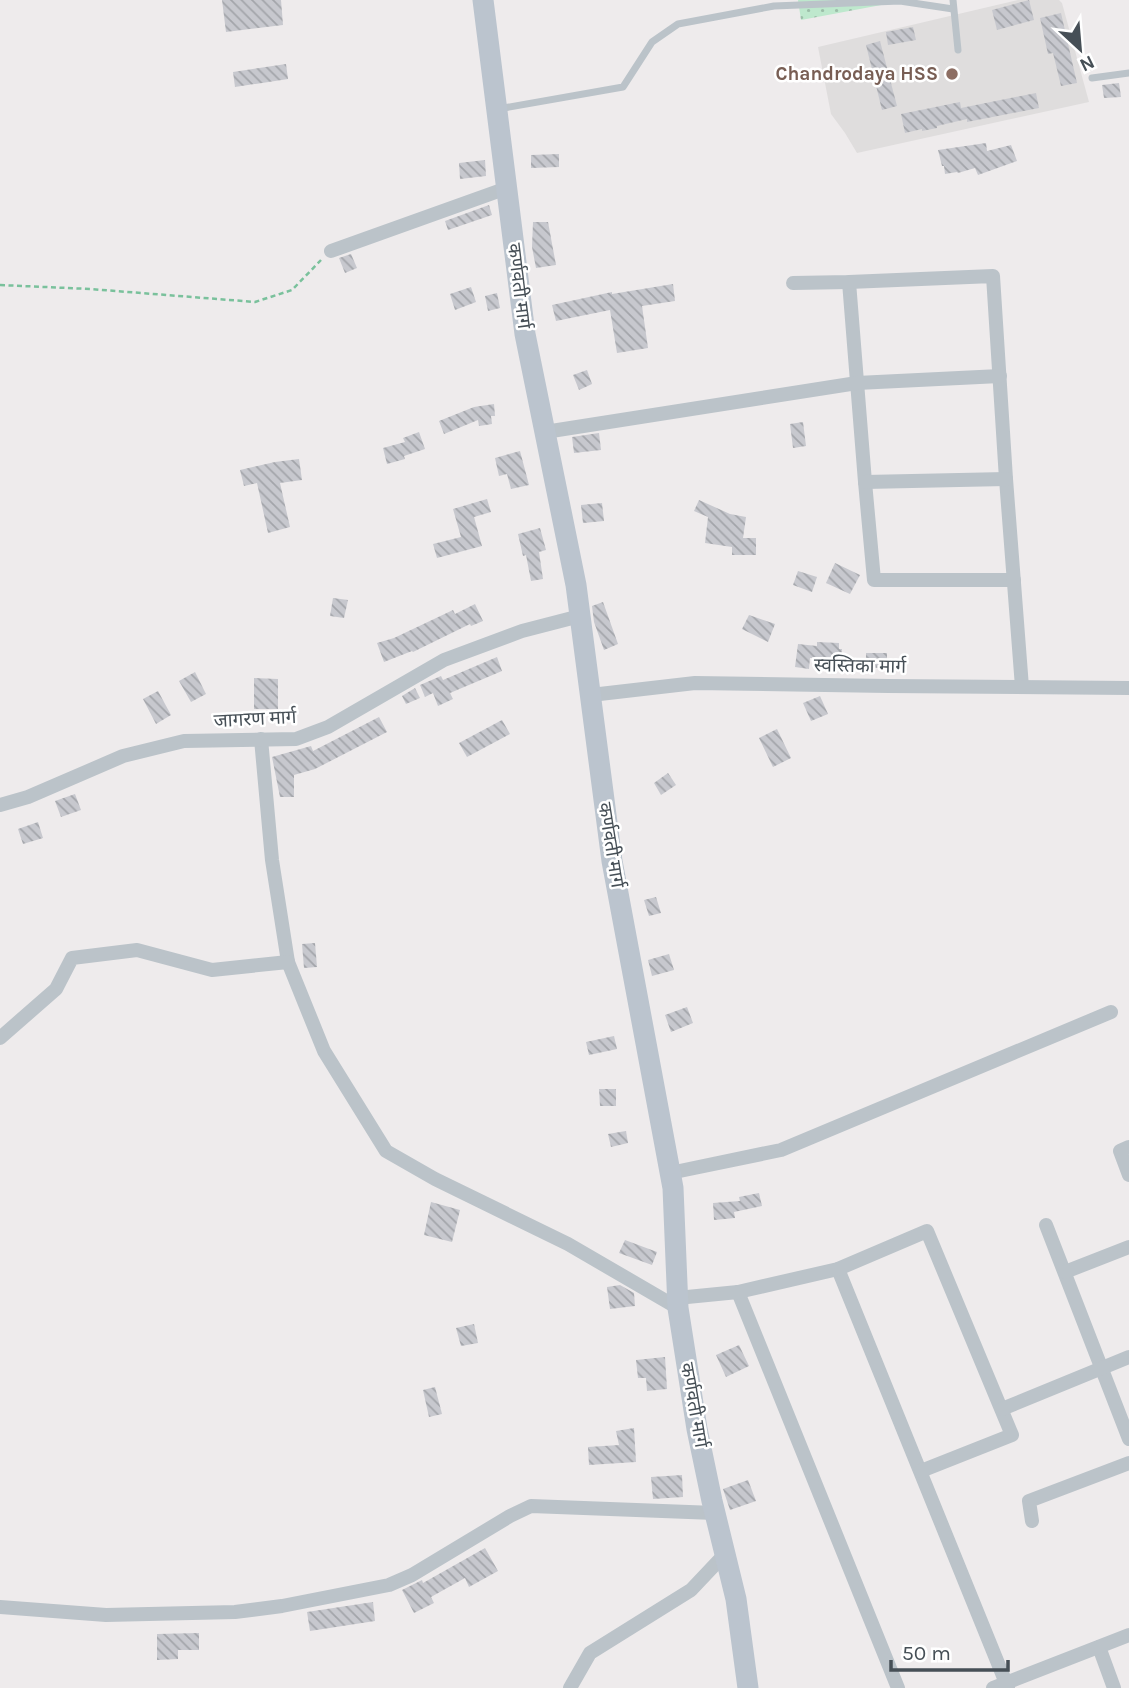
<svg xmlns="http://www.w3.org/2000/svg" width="1129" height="1688" viewBox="0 0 1129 1688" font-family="Karla,'Noto Sans Devanagari',sans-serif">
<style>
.education{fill:#dfdddd}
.park{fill:url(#park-dots)}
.building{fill:url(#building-back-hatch)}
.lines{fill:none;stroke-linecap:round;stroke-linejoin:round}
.path{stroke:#7ac19c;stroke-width:2.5;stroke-dasharray:5 3.5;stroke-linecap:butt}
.service{stroke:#bbc3c9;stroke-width:7}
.minor{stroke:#bbc3c9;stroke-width:14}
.secondary{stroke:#bbc4ce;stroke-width:21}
.education-dot{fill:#8d6e63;stroke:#fff;stroke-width:2.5}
.labels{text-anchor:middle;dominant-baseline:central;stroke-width:5;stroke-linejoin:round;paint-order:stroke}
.education-label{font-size:19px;font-weight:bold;fill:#785e54;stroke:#fff;text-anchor:end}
.street-label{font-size:19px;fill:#464f56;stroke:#fff}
</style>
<defs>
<pattern id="park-dots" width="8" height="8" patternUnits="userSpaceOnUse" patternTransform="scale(1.75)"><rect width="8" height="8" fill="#bee8cd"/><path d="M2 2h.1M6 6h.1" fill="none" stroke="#9cbea9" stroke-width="1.8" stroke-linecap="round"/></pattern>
<pattern id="building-back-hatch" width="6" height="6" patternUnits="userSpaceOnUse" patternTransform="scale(1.75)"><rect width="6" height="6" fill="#c7c8ce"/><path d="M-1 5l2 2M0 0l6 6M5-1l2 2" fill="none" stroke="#a3a5aa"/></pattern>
</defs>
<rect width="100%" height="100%" fill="#eeebec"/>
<polygon class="education" points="1018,0 1059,0 1062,3 1089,102 857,153 845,133 831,114 818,47"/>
<polygon class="park" points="798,0 908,0 801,20"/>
<g class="building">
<polygon points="222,0 281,0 283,25 226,32"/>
<polygon points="1029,0 1034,20 997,30 992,10"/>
<polygon points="1061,13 1077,83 1061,86 1053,53 1048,54 1040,18"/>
<polygon points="913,27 916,40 888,45 886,32"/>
<polygon points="880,41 897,106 882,110 866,45"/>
<polygon points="286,64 288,79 235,87 233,72"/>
<polygon points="1119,83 1121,97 1104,98 1102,85"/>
<polygon points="1036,93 1039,108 967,122 967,119 937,126 937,128 922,131 922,129 905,133 901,114 960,102 961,108"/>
<polygon points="986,143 987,151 1011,145 1017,161 978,175 975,168 958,173 957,172 945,174 944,166 942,166 938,150"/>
<polygon points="559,154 559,167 531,168 531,155"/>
<polygon points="485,160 486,176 460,179 459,163"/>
<polygon points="489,205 492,215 448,230 445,221"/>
<polygon points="533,222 548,222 556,265 536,268 532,247"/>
<polygon points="351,254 357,268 345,273 339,258"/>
<polygon points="673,284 675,301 642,306 648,348 617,353 610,310 556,321 552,305 612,292 612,294"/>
<polygon points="471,287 476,302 455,310 450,294"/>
<polygon points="497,293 500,308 488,311 485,296"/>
<polygon points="587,370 592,384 579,390 573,375"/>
<polygon points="494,404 495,416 491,416 492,424 479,426 478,420 444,434 439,421 474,407"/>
<polygon points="803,422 806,446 793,448 790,424"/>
<polygon points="419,432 425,449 404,456 405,459 387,464 383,448 405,442 403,438"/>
<polygon points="599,433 601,450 574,453 572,437"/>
<polygon points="520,451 529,485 511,489 507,474 499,476 495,458"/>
<polygon points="299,459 302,480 280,483 290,527 268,533 257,483 244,486 240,470 275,462"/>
<polygon points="487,499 491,512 474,517 482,546 437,558 433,544 461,537 453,509"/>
<polygon points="699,500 730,514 746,517 743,538 756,538 756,555 732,555 732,547 705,543 708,517 694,511"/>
<polygon points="602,503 604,521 583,523 581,505"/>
<polygon points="540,528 546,550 539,552 543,579 531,581 526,555 523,556 518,534"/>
<polygon points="835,563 860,575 850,594 826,583"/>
<polygon points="798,571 817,577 812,592 793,585"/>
<polygon points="333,598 348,600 344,618 330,616"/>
<polygon points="603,602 618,644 604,650 594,622 592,606"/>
<polygon points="475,604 483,621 471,626 470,624 413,652 412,651 384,662 377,643 394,638 453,610 455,614"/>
<polygon points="749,615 775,624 768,642 742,629"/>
<polygon points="817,642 839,643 839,649 842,649 841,658 810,658 809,669 795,667 798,644 817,646"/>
<rect x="866" y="653" width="21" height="15"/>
<polygon points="497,657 502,671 450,693 453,699 438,706 433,693 425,697 420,685 441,676 443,680"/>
<polygon points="195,672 206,694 191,702 179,681"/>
<polygon points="254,678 278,679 278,709 254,709"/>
<polygon points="415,688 420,698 406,704 402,696"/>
<polygon points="158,691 171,715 156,724 143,699"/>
<polygon points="820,696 828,714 811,721 803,703"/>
<polygon points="379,717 387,732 315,769 294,775 294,797 280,797 272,757 311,746 313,751"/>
<polygon points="502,720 510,734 467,757 459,743"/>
<polygon points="777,729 791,758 773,767 759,738"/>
<polygon points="668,773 676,785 661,795 654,783"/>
<polygon points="75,794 81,810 61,817 55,801"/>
<polygon points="38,822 43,838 23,844 18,829"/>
<polygon points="656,897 661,913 649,916 644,900"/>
<polygon points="315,943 317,967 304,968 302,944"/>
<polygon points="669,954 674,970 652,976 648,960"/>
<polygon points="687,1007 693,1023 671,1032 665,1015"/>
<polygon points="614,1036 617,1049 589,1055 586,1042"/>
<polygon points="599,1089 616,1089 616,1106 600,1106"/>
<polygon points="626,1131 628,1143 611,1147 608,1134"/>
<polygon points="759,1193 762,1206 734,1212 735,1218 714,1220 713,1203 740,1201 739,1197"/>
<polygon points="431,1202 460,1210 452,1242 424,1235"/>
<polygon points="625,1240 657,1252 652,1265 619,1253"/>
<polygon points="620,1285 634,1293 635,1306 610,1309 607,1287"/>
<polygon points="474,1324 478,1343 461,1346 456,1328"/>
<polygon points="739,1345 749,1366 726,1377 716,1355"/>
<polygon points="665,1357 667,1389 647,1391 646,1378 638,1378 636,1360"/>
<polygon points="435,1387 442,1414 429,1417 423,1390"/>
<polygon points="634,1428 636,1462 589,1465 588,1447 619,1445 616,1431"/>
<polygon points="682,1475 683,1497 653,1499 651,1477"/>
<polygon points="748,1480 756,1501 730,1510 723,1489"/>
<polygon points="485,1548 498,1571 469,1587 465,1578 431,1597 434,1603 414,1613 402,1590 422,1580 423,1583"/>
<polygon points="373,1602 375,1621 310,1631 307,1612"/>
<polygon points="199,1633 199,1650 178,1650 178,1659 157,1660 157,1634"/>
</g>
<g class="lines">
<polyline class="path" points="0,285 90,289 255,302 292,290 321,260"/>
<g class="service">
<polyline points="953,0 958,50"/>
<polyline points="1092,78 1129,73"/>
<polyline points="498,109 623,87 652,42 678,24 774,6 900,1 953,9"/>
</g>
<g class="minor">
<polyline points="331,251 507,188"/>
<polyline points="849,282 865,482 874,580 1014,580"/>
<polyline points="793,283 849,282 993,276 1006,479 1022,687"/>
<polyline points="545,432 857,383 1000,376"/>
<polyline points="865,482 1006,479"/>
<polyline points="591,695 695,683 888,686 1129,688"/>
<polyline points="261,739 272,860 288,962 324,1051 386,1151 435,1179 568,1244 678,1308"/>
<polyline points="0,805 28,797 123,756 184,741 296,739 328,727 444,660 522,631 580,616"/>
<polyline points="0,1038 56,989 72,958 137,950 212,970 288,962"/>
<polyline points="1129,1147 1120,1151 1129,1175"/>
<polyline points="670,1173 781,1150 1111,1012"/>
<polyline points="1046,1225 1129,1439"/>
<polyline points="838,1269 1008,1688"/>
<polyline points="1065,1272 1129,1247"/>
<polyline points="738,1292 898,1688"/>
<polyline points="677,1298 738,1292 838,1269 927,1231 1012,1435 921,1471"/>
<polyline points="1002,1409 1129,1357"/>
<polyline points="1032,1521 1029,1501 1129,1463"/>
<polyline points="0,1607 106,1615 235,1612 282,1606 389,1585 412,1575 510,1516 531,1506 715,1513"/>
<polyline points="1099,1647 1114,1688"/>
<polyline points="570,1688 590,1653 691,1590 725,1554"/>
<polyline points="993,1688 1129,1635"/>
</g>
<polyline class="secondary" points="483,0 525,334 576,585 612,861 673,1188 678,1308 697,1429 712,1501 736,1599 748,1688"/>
</g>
<circle class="education-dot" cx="952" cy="74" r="7"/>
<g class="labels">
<g class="education-label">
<text x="938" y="74">Chandrodaya HSS</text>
</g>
<g class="street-label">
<text transform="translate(519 286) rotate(83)">कर्णवती मार्ग</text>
<text transform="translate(860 666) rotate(1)">स्वस्तिका मार्ग</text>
<text transform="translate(255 719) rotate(-3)">जागरण मार्ग</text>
<text transform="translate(611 845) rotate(81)">कर्णवती मार्ग</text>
<text transform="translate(694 1405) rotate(80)">कर्णवती मार्ग</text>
</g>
</g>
<g transform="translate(1080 49) rotate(154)" stroke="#ffffff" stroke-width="5" paint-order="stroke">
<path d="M0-5L12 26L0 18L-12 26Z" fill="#464f56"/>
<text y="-10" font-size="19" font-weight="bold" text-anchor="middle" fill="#464f56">N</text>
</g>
<path d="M891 1660v10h117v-10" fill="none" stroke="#464f56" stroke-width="3.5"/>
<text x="902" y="1660" font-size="21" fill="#464f56" stroke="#ffffff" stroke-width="5" paint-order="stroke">50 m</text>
</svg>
